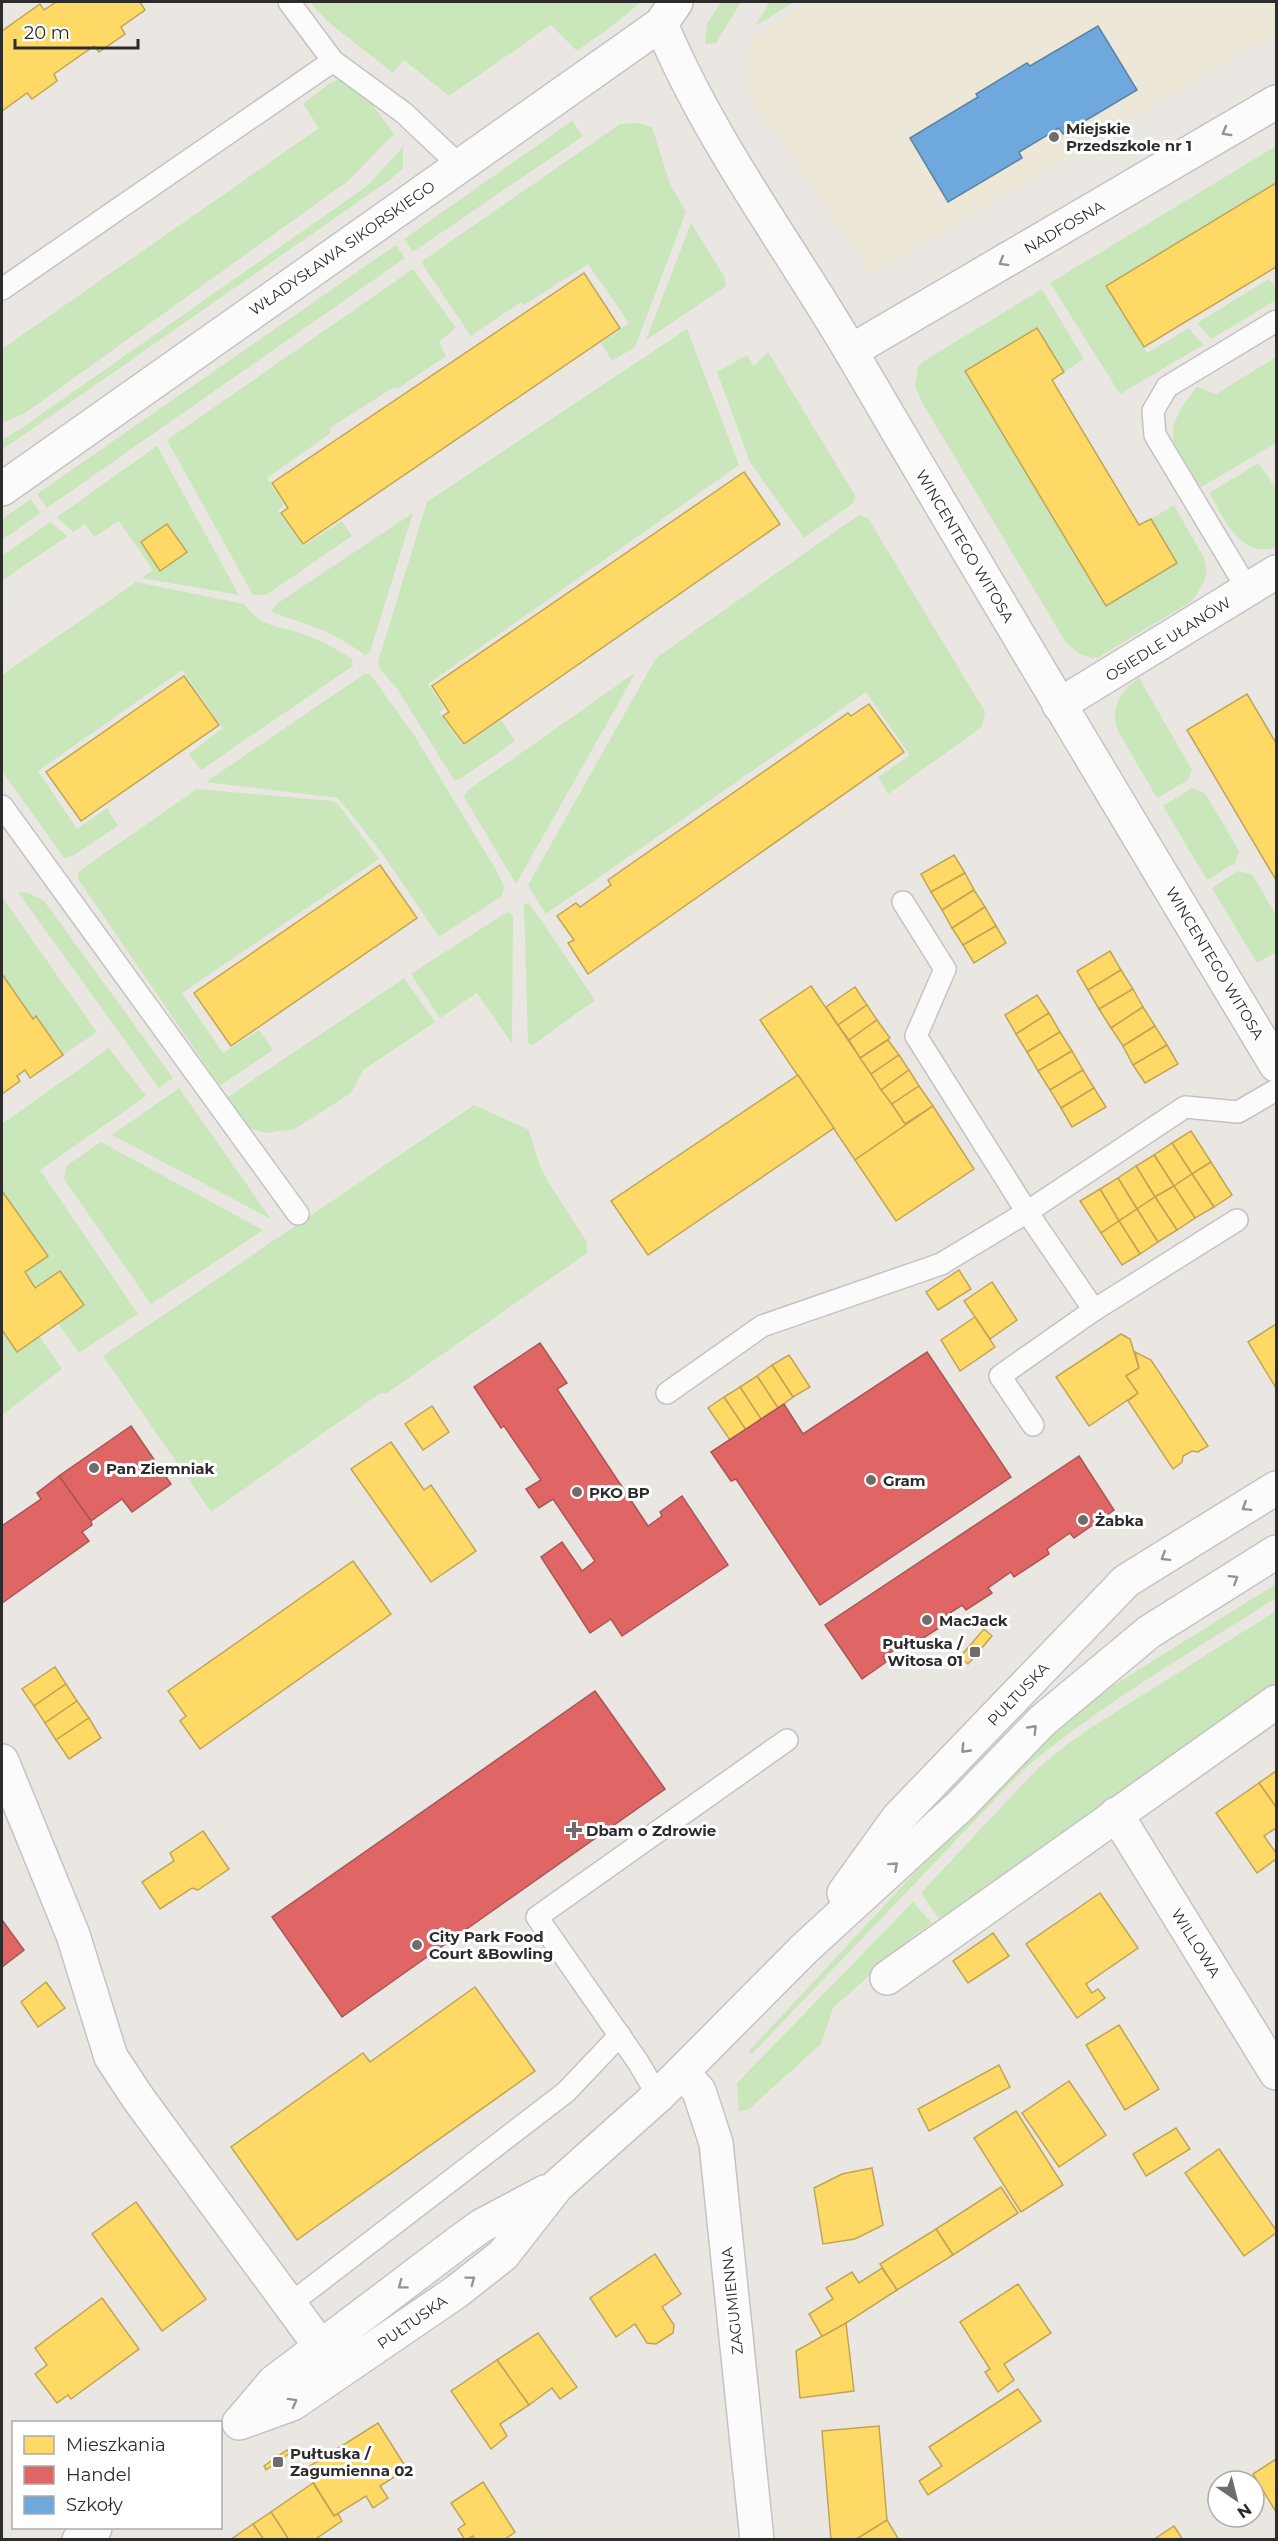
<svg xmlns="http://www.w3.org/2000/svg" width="1278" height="2541" viewBox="0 0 1278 2541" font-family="Montserrat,sans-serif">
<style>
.education{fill:#ede7d7}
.green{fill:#cae6bb}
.homes{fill:#ffd966;stroke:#c0a555;stroke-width:1.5}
.shops{fill:#e06666;stroke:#a55;stroke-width:1.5}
.schools{fill:#6fa8dc;stroke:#5b83a7;stroke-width:1.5}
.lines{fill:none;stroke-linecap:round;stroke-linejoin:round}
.service-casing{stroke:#c4c3c3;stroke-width:24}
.minor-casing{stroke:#c4c3c3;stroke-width:36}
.secondary-casing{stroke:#c4c3c3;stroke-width:36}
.service{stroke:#fcfbfb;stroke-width:21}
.minor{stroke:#fcfbfb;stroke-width:33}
.secondary{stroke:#fcfbfb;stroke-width:33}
.oneway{stroke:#949494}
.poi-dot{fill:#6e6d6c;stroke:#fff;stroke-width:2}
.labels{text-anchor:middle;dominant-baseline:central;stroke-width:6;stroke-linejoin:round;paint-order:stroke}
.poi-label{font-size:15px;font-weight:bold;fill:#2c2c2c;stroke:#fff;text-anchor:start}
.street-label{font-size:15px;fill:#2c2c2c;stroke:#fff}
</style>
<rect width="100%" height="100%" fill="#eae7e2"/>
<polygon class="education" points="810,2 1276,2 1276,33 872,275 745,90 750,40"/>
<g class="green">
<polygon points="313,2 641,2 612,26 577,51 551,25 449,96 404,60 393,73 327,21 311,3"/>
<polygon points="721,2 741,2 716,43 705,44 707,24"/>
<polygon points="770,2 794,2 755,26"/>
<polygon points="343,78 355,81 394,134 348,181 25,413 2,423 2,349 319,128 303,104 331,82"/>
<polygon points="572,121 583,136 413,252 404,239"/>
<polygon points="637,123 652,127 670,184 686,212 635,347 612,361 601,343 629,323 588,264 524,305 521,302 471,336 421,262 620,124"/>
<polygon points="1276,146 1276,183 1106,286 1147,353 1189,328 1203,345 1120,394 1050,283"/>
<polygon points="403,147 403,168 391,179 2,450 2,440 23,427 367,186"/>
<polygon points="691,223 725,278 726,286 646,340"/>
<polygon points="396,245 405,258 47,508 37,494"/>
<polygon points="413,269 456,328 439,342 446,356 397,389 394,387 330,428 331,433 267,478 284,505 278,511 303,546 342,521 352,536 266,595 253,595 167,440"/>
<polygon points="1269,279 1276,289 1276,300 1211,339 1197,323"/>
<path d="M 1042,289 L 1084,359 L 1064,372 L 1037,328 L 966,371 L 1105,606 L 1177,563 L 1151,519 L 1174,505 L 1204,558 L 1207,573 L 1202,586 L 1192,601 L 1097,658 C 1084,659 1073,650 1065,641 L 923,404 L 915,386 L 918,366 L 924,361 Z"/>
<polygon points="687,329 739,465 428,684 444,708 439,712 463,746 501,720 515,741 460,779 454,780 398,690 380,669 378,662 427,502"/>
<polygon points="768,352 856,497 852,504 804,538 750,462 717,372 747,355 754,366"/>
<path d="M 1276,357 L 1276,443 L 1198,489 C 1171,443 1159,434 1197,387 L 1216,394 Z"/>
<polygon points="157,446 239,595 142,578 153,570 119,521 94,537 85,524 73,532 57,517"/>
<path d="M 1259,463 L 1276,489 L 1276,547 C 1241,560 1224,518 1209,493 Z"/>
<polygon points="31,499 40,513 2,540 2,519"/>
<path d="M 413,513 L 370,652 L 365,655 C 330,630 312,626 273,613 L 272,610 L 278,603 Z"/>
<polygon points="859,515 868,518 985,712 982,727 888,794 878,777 910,755 866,692 546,914 528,885 656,658"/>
<polygon points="50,522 67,536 2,581 2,556"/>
<path d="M 136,582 L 244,604 C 263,630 279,624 306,635 C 322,641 337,649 352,659 L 353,666 L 201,770 L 189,754 L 223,728 L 182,670 L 38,771 L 77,829 L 107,808 L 118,826 L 73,856 L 64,858 L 2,771 L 2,675 Z"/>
<polygon points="636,672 516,884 464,797 467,791"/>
<polygon points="364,674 370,674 416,738 496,870 504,887 502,896 439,937 382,853 338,798 206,782"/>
<path d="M 1139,678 L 1192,770 L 1188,780 L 1157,798 L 1117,729 C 1111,705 1120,692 1139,678 Z"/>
<polygon points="1192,788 1205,793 1239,851 1235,863 1207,880 1163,806"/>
<polygon points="197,789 333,801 338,804 379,859 182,993 223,1053 259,1030 273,1050 220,1086 78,879 78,872"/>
<polygon points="1238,871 1252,874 1276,915 1276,952 1257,963 1212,888"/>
<polygon points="18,892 29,893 44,901 173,1078 159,1088"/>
<polygon points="2,897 97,1032 63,1055 37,1017 33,1019 2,974"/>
<polygon points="529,903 595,1000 533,1045 528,1044 524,904"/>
<polygon points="507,912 513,915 512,1044 477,993 440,1018 411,974"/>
<polygon points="404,978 435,1022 363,1070 351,1093 295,1129 266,1133 245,1127 219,1103"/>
<polygon points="109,1048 146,1096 40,1170 138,1314 79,1353 58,1323 83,1305 60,1271 35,1288 25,1272 47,1256 2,1191 2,1124"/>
<polygon points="179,1088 271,1219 112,1135"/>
<polygon points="474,1105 529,1130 540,1166 550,1185 587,1242 587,1253 387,1393 379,1394 211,1512 103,1356"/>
<polygon points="101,1142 263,1230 151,1304 64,1179 66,1166"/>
<polygon points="2,1330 17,1352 39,1336 62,1369 2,1415"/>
<path d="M 1276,1584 L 1276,1598 C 1190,1653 1101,1704 1023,1770 L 752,2054 L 749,2051 L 961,1823 L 1076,1709 Z"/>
<polygon points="1276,1611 1276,1683 939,1919 921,1893 1036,1770 1066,1745 1095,1725"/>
<polygon points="913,1902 932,1923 911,1938 833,2008 821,2044 749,2109 739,2112 737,2083"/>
</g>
<g class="homes">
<polygon points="56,2 140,2 145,10 121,27 125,34 99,52 94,46 54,74 57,81 32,99 27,93 2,111 2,31 40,4 44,10"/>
<polygon points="1276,183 1276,267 1144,347 1106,286"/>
<polygon points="584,273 620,328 303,544 281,513 288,508 272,483"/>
<polygon points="1037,328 1064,372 1052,380 1139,525 1151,519 1177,563 1106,606 965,371"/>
<polygon points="744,472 780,524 464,744 443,716 449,712 432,686"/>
<polygon points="167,524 187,552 160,571 141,542"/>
<polygon points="184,676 219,725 81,821 46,772"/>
<polygon points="1247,694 1276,743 1276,880 1187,730"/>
<polygon points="869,704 904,752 588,974 568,943 574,940 557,916 576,903 580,907 611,885 608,880 848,713 851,716"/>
<polygon points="954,855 965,873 931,892 921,874"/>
<polygon points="380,865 417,918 231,1046 194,993"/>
<polygon points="965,873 974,890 942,910 931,892"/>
<polygon points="974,890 985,907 952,928 942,910"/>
<polygon points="985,907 996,926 963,945 952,928"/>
<polygon points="996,926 1006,943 974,963 963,945"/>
<polygon points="1110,951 1121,970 1088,990 1077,971"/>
<polygon points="1121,970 1133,989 1099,1009 1088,990"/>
<polygon points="2,974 33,1019 36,1016 63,1055 30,1078 25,1070 17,1076 20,1081 2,1094"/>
<polygon points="811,986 906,1125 855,1160 760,1020"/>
<polygon points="855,987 867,1005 838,1025 826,1007"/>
<polygon points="1133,989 1143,1007 1111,1028 1099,1009"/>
<polygon points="1037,995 1049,1013 1016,1034 1005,1015"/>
<polygon points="867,1005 877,1020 849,1040 838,1025"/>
<polygon points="1143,1007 1155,1026 1123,1046 1111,1028"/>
<polygon points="1049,1013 1060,1032 1027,1052 1016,1034"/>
<polygon points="877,1020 890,1038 860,1058 849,1040"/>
<polygon points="1155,1026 1167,1045 1133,1065 1123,1046"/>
<polygon points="1060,1032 1072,1051 1038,1071 1027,1052"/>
<polygon points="888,1040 899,1055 871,1074 860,1058"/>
<polygon points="1167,1045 1178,1064 1145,1083 1133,1065"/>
<polygon points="1072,1051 1083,1070 1050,1090 1038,1071"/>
<polygon points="899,1055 909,1070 881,1090 871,1074"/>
<polygon points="909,1070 919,1086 892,1104 881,1090"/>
<polygon points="1083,1070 1094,1088 1061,1108 1050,1090"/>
<polygon points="798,1075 834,1128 648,1255 611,1201"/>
<polygon points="919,1086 933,1106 905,1124 892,1104"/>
<polygon points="1094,1088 1106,1107 1072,1127 1061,1108"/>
<polygon points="933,1106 974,1169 896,1221 855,1160"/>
<polygon points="1191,1131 1211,1162 1192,1174 1172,1143"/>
<polygon points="1172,1143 1192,1174 1174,1186 1154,1155"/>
<polygon points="1154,1155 1174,1186 1155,1197 1136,1166"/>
<polygon points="1211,1162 1232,1195 1214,1207 1192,1174"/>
<polygon points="1136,1166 1155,1197 1137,1209 1118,1178"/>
<polygon points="1192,1174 1214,1207 1195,1218 1174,1186"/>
<polygon points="1118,1178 1137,1209 1119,1221 1100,1189"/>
<polygon points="1174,1186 1195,1218 1177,1230 1155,1197"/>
<polygon points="1100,1189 1119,1221 1101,1233 1080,1201"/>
<polygon points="2,1191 48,1256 25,1272 35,1288 60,1271 84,1305 17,1352 2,1330"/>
<polygon points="1155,1197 1177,1230 1158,1242 1137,1209"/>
<polygon points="1137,1209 1158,1242 1140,1254 1119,1221"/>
<polygon points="1119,1221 1140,1254 1122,1265 1101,1233"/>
<polygon points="959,1270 971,1289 938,1310 926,1292"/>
<polygon points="992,1282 1017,1320 990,1339 964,1301"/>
<polygon points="975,1317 995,1347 960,1371 941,1340"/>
<polygon points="1276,1324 1276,1388 1248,1342"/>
<polygon points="1121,1334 1130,1339 1139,1368 1126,1376 1138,1393 1089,1426 1056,1377"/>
<polygon points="1135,1352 1151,1360 1208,1446 1198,1452 1192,1451 1183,1456 1182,1462 1173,1469 1128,1401 1138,1393 1126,1376 1139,1368"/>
<polygon points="789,1355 810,1387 793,1397 772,1365"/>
<polygon points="772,1365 793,1397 778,1408 757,1376"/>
<polygon points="757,1376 778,1408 761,1419 740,1387"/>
<polygon points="740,1387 761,1419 746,1430 724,1397"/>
<polygon points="724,1397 746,1430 730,1440 708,1408"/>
<polygon points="432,1406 449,1432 423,1450 405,1424"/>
<polygon points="391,1442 424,1490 431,1485 476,1551 431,1582 351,1469"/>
<polygon points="353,1561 391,1614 200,1749 180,1721 186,1716 168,1691"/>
<polygon points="984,1629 992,1636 968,1664 960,1657"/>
<polygon points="55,1667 66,1684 34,1706 22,1689"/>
<polygon points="66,1684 77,1701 45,1723 34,1706"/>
<polygon points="77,1701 89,1718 56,1740 45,1723"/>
<polygon points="89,1718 101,1738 69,1759 56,1740"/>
<polygon points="1276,1771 1276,1807 1259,1783"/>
<polygon points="1259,1783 1276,1807 1276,1828 1264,1836 1276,1853 1276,1859 1257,1873 1216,1813"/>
<polygon points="203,1831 229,1869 198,1890 192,1888 160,1909 142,1882 174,1861 170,1853"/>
<polygon points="1100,1893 1138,1948 1086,1984 1092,1993 1098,1989 1105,1998 1077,2018 1026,1944"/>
<polygon points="993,1933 1009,1956 968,1983 953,1961"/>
<polygon points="46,1982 65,2008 38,2027 21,2002"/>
<polygon points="475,1987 535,2071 297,2240 231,2147 363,2053 370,2062"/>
<polygon points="1119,2025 1159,2089 1125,2110 1086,2045"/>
<polygon points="999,2065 1010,2087 929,2131 918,2109"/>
<polygon points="1069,2081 1106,2135 1059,2167 1022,2113"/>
<polygon points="1016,2111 1063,2185 1021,2212 974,2138"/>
<polygon points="1176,2128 1190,2149 1146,2176 1133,2154"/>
<polygon points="1219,2149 1276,2230 1276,2233 1244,2256 1185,2173"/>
<polygon points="872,2168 883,2225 855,2239 823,2244 814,2188 842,2174"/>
<polygon points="1001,2187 1018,2213 953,2255 936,2229"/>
<polygon points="136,2202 206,2299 162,2331 92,2234"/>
<polygon points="936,2229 953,2255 897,2290 880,2264"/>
<polygon points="655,2254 681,2294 662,2307 674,2325 673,2333 656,2344 647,2343 635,2324 616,2337 590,2298"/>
<polygon points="882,2268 897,2290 823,2338 809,2314 833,2299 826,2288 852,2272 859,2283"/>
<polygon points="1018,2284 1051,2333 1004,2364 1014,2380 998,2392 985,2372 990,2369 960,2322"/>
<polygon points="102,2298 139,2349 71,2399 68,2395 57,2403 35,2374 47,2365 35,2348"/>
<polygon points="846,2323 854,2391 800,2398 796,2351"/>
<polygon points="538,2333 577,2387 560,2399 552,2388 529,2405 497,2360"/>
<polygon points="497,2360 529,2405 500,2424 507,2436 491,2449 451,2391"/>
<polygon points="1018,2389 1041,2421 928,2495 919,2481 942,2466 929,2447"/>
<polygon points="378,2423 407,2469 380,2486 388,2498 373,2508 366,2496 334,2516 305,2469"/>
<polygon points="879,2426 887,2520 855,2540 831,2540 822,2431"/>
<polygon points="287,2450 290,2453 266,2470 264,2466"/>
<polygon points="1276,2459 1276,2512 1253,2474"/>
<polygon points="483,2482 515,2532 504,2540 475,2540 473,2536 465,2540 458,2529 465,2524 451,2503"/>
<polygon points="313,2483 334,2516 338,2514 342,2521 314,2540 289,2540 271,2512"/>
<polygon points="271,2512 289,2540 264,2540 253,2524"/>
<polygon points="887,2520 899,2540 855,2540"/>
<polygon points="253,2524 264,2540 230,2540"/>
<polygon points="1174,2526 1183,2540 1153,2540"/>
</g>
<g class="shops">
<polygon points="540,1343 567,1383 557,1389 648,1526 662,1516 660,1512 682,1496 728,1565 622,1636 611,1619 590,1633 541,1557 562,1542 582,1571 595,1561 553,1499 539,1508 526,1489 541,1480 504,1426 501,1428 474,1387"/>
<polygon points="927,1352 1011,1477 820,1605 736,1479 731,1481 711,1452 784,1404 803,1434"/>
<polygon points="131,1426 171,1484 132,1512 122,1499 91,1521 59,1476"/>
<polygon points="1079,1456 1114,1510 1074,1538 1070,1533 1047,1549 1049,1554 1014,1577 1011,1572 988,1588 992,1593 966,1610 962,1605 939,1620 942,1626 908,1648 905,1643 883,1657 886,1662 862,1679 825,1625"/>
<polygon points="59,1476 91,1521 92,1525 82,1532 89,1541 2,1603 2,1526 41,1499 37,1493"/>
<polygon points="595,1691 665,1789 342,2017 272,1917"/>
<polygon points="2,1920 24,1950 2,1967"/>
</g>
<polygon class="schools" points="1098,26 1137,90 1063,134 1059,128 1019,152 1022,158 948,202 910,138 978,97 976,94 1027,63 1030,66"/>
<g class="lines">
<g class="service-casing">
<g id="service">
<polyline points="289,2 333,61 404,113 459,165"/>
<polyline points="2,289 333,61"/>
<polyline points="1248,590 1155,435 1153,411 1167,387 1276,321"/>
<polyline points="2,806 298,1214"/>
<polyline points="903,902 945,969 916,1036 1027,1212 1185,1107 1238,1112 1276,1090"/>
<polyline points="667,1393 762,1326 941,1264 1027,1212 1094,1310 1237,1220"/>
<polyline points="1033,1425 1000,1376 1094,1310"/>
<polyline points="658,2096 638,2062 537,1917 787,1740"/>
<polyline points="290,2304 566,2092 620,2035"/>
</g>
</g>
<g class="minor-casing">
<g id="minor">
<path d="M 661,24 C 711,143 788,244 853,355 C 992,593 1134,829 1276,1065"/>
<polyline points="851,351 1276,102"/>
<polyline points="2,489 661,24 676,2"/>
<polyline points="1059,705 1276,572"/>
<polyline points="2,1761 73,1935 111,2057 138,2098 321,2347"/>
<polyline points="1116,1814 1276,2073"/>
<polyline points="887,1978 1276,1702"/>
<polyline points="682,2072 699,2091 716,2143 757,2540"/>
</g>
</g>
<g class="secondary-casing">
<g id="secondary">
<polyline points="844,1893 898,1818 1126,1581 1276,1488"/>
<polyline points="240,2422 274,2382 459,2242 481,2226 545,2192"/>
<polyline points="239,2423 292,2404 456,2292 503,2255 557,2186 658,2096 805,1948 960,1806 1042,1721 1149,1632 1276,1552"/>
<polyline points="79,2540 95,2528"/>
</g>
</g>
<use href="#service" class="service"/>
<use href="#minor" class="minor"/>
<use href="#secondary" class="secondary"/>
</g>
<defs><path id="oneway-chevron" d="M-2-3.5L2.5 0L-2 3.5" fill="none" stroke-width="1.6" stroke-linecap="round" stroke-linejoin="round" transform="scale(1.5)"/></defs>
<g class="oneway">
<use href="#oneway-chevron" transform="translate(1226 132) rotate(150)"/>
<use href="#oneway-chevron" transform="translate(1003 262) rotate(150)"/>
<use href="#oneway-chevron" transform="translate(1246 1507) rotate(148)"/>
<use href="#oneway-chevron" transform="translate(1165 1557) rotate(148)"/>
<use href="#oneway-chevron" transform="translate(1234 1579) rotate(-32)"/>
<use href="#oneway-chevron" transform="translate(1033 1729) rotate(-46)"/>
<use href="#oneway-chevron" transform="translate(965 1749) rotate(134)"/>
<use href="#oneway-chevron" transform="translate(894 1866) rotate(-42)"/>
<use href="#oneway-chevron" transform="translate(471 2280) rotate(-37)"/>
<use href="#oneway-chevron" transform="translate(402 2285) rotate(143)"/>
<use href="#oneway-chevron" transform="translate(293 2402) rotate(-29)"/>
</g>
<g class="poi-dot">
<circle cx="1054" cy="137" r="6"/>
<circle cx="94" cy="1468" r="6"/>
<circle cx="871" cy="1480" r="6"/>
<circle cx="577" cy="1492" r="6"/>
<circle cx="1083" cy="1520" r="6"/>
<circle cx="927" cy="1620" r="6"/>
<rect x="969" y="1646" width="12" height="12" rx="3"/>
<path d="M571 1821h6v6h6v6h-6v6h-6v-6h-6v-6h6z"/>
<circle cx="417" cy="1945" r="6"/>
<rect x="272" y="2456" width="12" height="12" rx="3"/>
</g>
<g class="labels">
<g class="poi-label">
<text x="1066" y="128">Miejskie<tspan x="1066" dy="17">Przedszkole nr 1</tspan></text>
<text x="106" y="1468">Pan Ziemniak</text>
<text x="883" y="1480">Gram</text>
<text x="589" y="1492">PKO BP</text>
<text x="1095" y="1520">Żabka</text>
<text x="939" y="1620">MacJack</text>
<text x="963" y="1643" text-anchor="end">Pułtuska /<tspan x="963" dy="17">Witosa 01</tspan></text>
<text x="586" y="1830">Dbam o Zdrowie</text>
<text x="429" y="1936">City Park Food<tspan x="429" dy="17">Court &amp;Bowling</tspan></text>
<text x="290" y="2453">Pułtuska /<tspan x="290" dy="17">Zagumienna 02</tspan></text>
</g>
<g class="street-label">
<text transform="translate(1064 227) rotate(-30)">NADFOSNA</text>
<text transform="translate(342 248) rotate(-35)">WŁADYSŁAWA SIKORSKIEGO</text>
<text transform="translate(965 546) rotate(59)">WINCENTEGO WITOSA</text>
<text transform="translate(1168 639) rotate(-32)">OSIEDLE UŁANÓW</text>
<text transform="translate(1215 963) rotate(59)">WINCENTEGO WITOSA</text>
<text transform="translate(1018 1694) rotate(-46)">PUŁTUSKA</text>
<text transform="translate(1196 1943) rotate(58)">WILLOWA</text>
<text transform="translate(732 2301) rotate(-96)">ZAGUMIENNA</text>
<text transform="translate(412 2322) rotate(-35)">PUŁTUSKA</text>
</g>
</g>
<rect width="1278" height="2541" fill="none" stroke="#2c2c2c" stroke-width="6"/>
<rect x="12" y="2421" width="210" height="108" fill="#ffffff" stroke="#ababab" stroke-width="1.5"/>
<rect x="24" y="2436" width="30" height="18" fill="#ffd966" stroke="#ababab" stroke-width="1.5"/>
<text x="66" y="2451" font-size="18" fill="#2c2c2c">Mieszkania</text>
<rect x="24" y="2466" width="30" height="18" fill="#e06666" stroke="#ababab" stroke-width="1.5"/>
<text x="66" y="2481" font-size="18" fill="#2c2c2c">Handel</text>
<rect x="24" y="2496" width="30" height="18" fill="#6fa8dc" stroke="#ababab" stroke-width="1.5"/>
<text x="66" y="2511" font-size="18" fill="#2c2c2c">Szkoły</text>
<g transform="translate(1236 2499) rotate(145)"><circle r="28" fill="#ffffff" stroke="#ababab" stroke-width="1.5"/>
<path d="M0-4.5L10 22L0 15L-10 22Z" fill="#6e6d6c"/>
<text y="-9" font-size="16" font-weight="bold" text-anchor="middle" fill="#2c2c2c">N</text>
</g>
<path d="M15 39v9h123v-9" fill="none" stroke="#2c2c2c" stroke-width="3"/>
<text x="24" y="39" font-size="18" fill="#2c2c2c" stroke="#ffffff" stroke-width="4.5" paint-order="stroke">20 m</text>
</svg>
